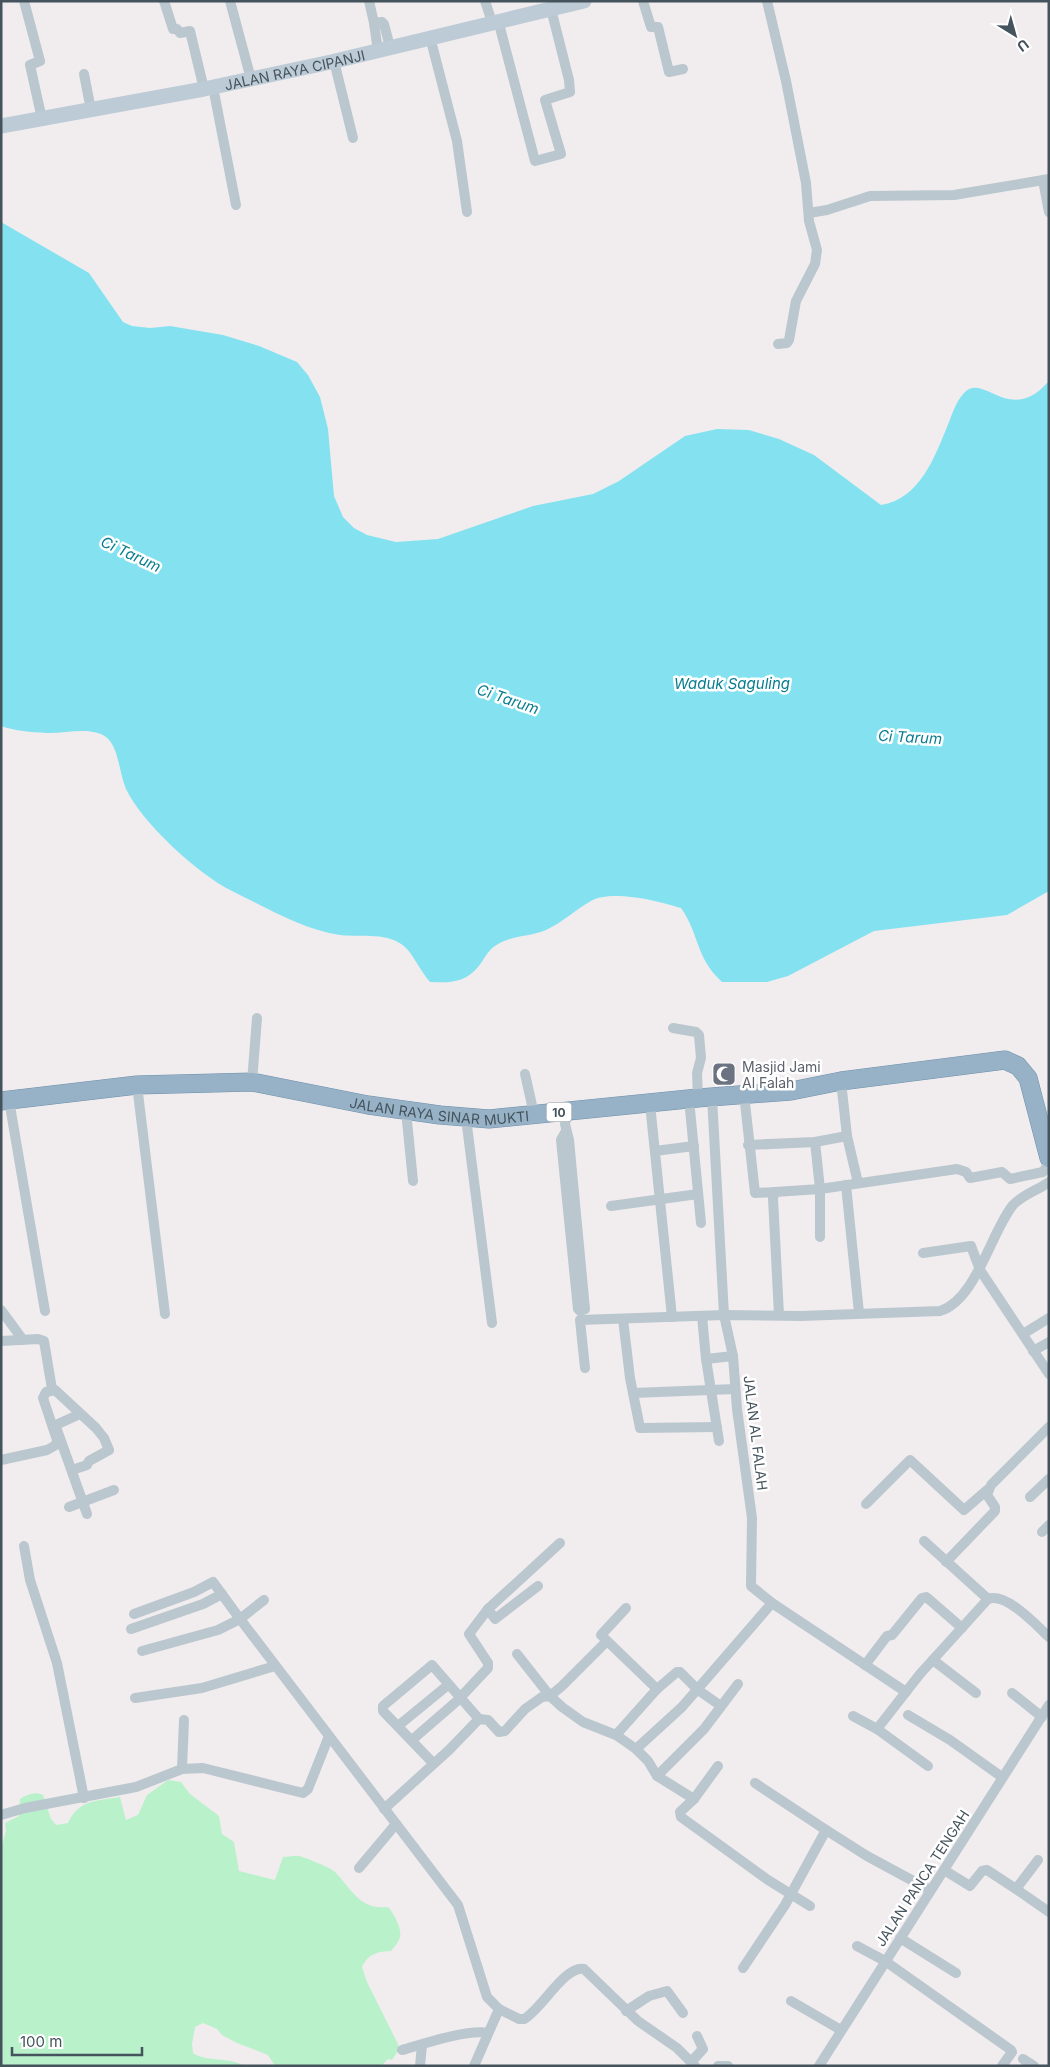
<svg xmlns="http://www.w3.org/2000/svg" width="1050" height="2067" viewBox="0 0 1050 2067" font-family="Inter,sans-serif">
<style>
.green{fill:#b9f1cb}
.water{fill:#84e2f0}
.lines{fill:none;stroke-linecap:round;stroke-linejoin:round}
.trunk-casing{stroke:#6e90ab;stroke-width:19}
.minor{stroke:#bbc7ce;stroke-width:10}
.secondary{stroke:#bdcbd6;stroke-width:15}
.trunk{stroke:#97b2c7;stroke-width:18}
.labels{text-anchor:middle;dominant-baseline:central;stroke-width:5;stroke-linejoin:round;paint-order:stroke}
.shield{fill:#fff;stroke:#7d878d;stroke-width:1}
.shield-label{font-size:12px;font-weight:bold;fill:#45535c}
.street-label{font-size:14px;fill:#45535c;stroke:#fff}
.worship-label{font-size:14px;fill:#5b616d;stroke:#fff;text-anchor:start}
.water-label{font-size:15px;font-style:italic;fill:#077d8f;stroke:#fff}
</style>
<rect width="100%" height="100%" fill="#f1edee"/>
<path class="green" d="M 168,1780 L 181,1782 L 190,1794 L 219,1816 L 222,1834 L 234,1842 L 239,1871 L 275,1880 L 283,1857 C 288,1857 295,1855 299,1856 C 304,1857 332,1868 335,1872 C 352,1889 359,1910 388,1907 C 394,1913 402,1929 400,1937 C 399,1942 394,1947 391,1951 C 378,1951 368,1954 362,1967 L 367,1982 L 400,2048 L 392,2060 L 388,2059 L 381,2066 L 275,2066 L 268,2055 L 237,2043 L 222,2035 L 217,2029 L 203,2023 L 195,2027 L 192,2044 L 193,2053 C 208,2063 228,2056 244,2066 L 1,2066 L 1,1848 L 6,1831 L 5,1823 L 19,1816 L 20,1799 C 27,1794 36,1791 43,1795 L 51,1819 L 56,1825 L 68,1823 C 79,1799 97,1801 120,1797 L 126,1820 L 138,1815 L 147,1795 Z"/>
<path class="water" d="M 1,222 L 89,273 L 123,322 L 132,326 L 150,328 L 170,326 L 223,335 L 259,346 L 297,362 L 308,375 L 320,397 L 328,429 L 334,496 L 343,517 L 354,528 L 367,535 L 396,542 L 438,539 L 533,506 L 593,494 L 619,481 L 685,436 L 717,429 L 749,430 L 779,439 L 814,455 L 881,505 C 919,499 934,459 947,427 C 952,415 955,403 964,393 C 984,371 1009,427 1049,381 L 1049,891 L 1007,915 L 874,931 L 788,976 L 767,982 L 722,982 C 695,957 700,935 681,908 C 660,901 610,889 591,901 C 575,910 562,923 546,930 C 530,937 510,935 495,946 C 487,951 484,960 478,967 C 465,983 449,983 430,982 C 421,972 414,956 406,948 C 389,931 361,938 340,935 C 303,930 265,907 232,891 C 198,874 142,823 126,789 C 119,773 119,747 106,737 C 90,726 65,734 46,733 C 31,732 15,731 1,726 Z"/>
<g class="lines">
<g class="trunk-casing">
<g id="trunk">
<path id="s2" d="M 1,1101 L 137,1085 L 252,1082 L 368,1105 L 440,1115 L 489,1119 L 698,1098 L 791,1091 L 841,1081 L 1005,1060 L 1018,1066 L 1028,1078 L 1049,1158"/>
</g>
</g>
<g class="minor">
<polyline points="24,1 40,61 30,65 42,119"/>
<polyline points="164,1 173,29 177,29 180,33 190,31 204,89"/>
<polyline points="230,1 251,79"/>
<polyline points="369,1 374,23 382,22 384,24 390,47"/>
<polyline points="485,1 492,22"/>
<polyline points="643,1 651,27 658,27 669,72 683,69"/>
<polyline points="767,1 786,81 806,183 809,221 817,250 815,264 796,301 789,340 787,343 778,344"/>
<polyline points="498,20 535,161 561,154 545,100 570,92 569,80 551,9"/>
<polyline points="374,23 378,51"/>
<polyline points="430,37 457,141 467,212"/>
<polyline points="334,61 353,138"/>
<polyline points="84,74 91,110"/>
<polyline points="213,87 236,205"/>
<polyline points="1043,180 1049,212"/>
<polyline points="809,213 827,210 870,196 954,195 1049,179"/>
<polyline points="673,1028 696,1032 699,1035 701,1058 697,1073 698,1098"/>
<polyline points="525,1074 534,1114"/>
<polyline points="841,1081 847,1136 858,1183"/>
<polyline points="252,1082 257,1018"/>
<polyline points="137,1085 165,1314"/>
<polyline points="744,1094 755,1193 775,1192 773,1198 779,1315"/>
<polyline points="712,1097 724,1315 733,1356 737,1409 752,1518 751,1586 772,1603 906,1692"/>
<polyline points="689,1099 701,1223"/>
<polyline points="9,1100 45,1311"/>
<polyline points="650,1104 672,1317"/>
<polyline points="406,1111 413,1181"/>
<polyline points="466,1118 492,1323"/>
<polyline points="566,1131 561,1140 578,1309 580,1311 585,1309 569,1140 565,1124 568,1111"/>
<polyline points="815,1142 820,1189 820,1237"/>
<polyline points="748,1145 815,1142 847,1136"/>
<polyline points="655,1151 694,1146"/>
<polyline points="846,1185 859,1313"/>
<polyline points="775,1192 820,1189 957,1169 966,1172 970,1178 1002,1172 1010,1179 1043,1172 1049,1163"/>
<polyline points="611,1206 698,1194"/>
<polyline points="923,1253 971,1246 980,1270 1049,1374"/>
<polyline points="1,1310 23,1340"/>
<polyline points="702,1316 706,1359 719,1441"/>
<polyline points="623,1319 630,1378 640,1428 717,1427"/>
<polyline points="1023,1334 1049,1318"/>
<polyline points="1,1341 38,1339 44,1341 52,1389"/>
<polyline points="1033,1351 1049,1342"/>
<polyline points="706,1359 733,1356"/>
<path d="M 585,1368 L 580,1320 L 724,1315 L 801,1316 L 940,1311 C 976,1300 991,1232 1013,1205 C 1022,1195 1038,1190 1049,1182"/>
<polyline points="633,1393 735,1389"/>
<polyline points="80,1414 58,1424 56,1427 87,1514"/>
<polyline points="1,1460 47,1450 56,1445 57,1440 43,1398 46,1392 55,1390 96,1428 104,1438 109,1450 89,1461 87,1465 72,1470"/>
<polyline points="1030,1497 1049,1479"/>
<polyline points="866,1504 910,1460 964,1510 987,1490"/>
<polyline points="69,1507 114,1490"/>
<polyline points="1042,1532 1049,1525"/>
<polyline points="924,1541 988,1599"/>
<polyline points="24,1546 30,1580 57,1663 84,1798"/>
<polyline points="946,1562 995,1511 995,1507 987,1495 991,1485 1049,1427"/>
<polyline points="538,1586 495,1619 488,1609 560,1543"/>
<path d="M 264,1600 L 240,1619 L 458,1905 L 487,1997 L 499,2009 L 519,2019 L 524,2019 C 541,2010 565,1965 584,1969 L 638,2021 L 677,2048 L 695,2066"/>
<polyline points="134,1614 194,1592 213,1582 240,1619 218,1630 142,1651"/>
<polyline points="131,1629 203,1604 222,1594"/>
<polyline points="517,1654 550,1696 562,1707 583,1722 616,1735 636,1749 648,1761 657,1776 694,1799 680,1812 681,1817 768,1880 810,1906"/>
<polyline points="933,1660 976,1693"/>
<polyline points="865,1665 887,1636 892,1635 922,1598 926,1597 931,1601 962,1628"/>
<polyline points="657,1689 677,1672 680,1672 698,1690 721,1706"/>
<polyline points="1012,1693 1042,1717"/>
<polyline points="135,1698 202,1688 275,1666"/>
<polyline points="908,1715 950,1740 1002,1777"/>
<polyline points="853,1716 877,1729"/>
<polyline points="398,1726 448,1685"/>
<polyline points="616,1735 657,1689 601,1635 626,1608"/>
<polyline points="412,1740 457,1701 488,1668 488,1663 469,1634 488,1609"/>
<polyline points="636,1749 682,1707 772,1603"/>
<polyline points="433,1763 383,1711 383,1706 432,1665 479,1719"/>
<path d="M 928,1766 L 877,1729 L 920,1674 L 988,1599 C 1006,1592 1036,1625 1049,1637"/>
<polyline points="182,1769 184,1720"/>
<polyline points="657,1776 704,1729 738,1684"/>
<polyline points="755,1783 826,1830"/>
<polyline points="694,1799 718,1766"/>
<polyline points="384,1809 449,1750 479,1719 488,1720 499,1732 505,1731 525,1709 542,1697 550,1696 562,1686 606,1642"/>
<polyline points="1,1815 25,1808 136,1787 182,1769 203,1768 303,1793 308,1789 329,1736"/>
<polyline points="359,1868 396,1824"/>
<polyline points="944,1870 970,1886 982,1871 987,1870 1016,1889 1038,1860"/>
<polyline points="1016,1889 1049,1912"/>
<polyline points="900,1938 956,1973"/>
<polyline points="857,1946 885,1961 1011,2050 1012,2052 1002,2066"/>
<polyline points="743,1968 785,1905 826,1830 867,1856 930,1890"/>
<polyline points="791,2001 841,2030"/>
<polyline points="626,2011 649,1996 667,1991 683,2013"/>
<path d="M 402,2050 C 423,2044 467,2029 488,2033"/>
<polyline points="1023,2059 1034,2066"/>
<polyline points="692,2061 703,2049 697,2036"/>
<polyline points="420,2066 422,2045"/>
<polyline points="474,2066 499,2009"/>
<polyline points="718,2066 728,2066"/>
<polyline points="819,2066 1049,1705"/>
</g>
<path class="secondary" id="s1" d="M 1,126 L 204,89 L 331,62 L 584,1"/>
<use href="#trunk" class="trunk"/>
</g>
<defs>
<g id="mosque-square" transform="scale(1.25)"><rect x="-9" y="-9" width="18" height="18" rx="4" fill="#6b7280" stroke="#fff"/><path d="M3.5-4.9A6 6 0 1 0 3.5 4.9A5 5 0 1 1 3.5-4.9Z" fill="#fff"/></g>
</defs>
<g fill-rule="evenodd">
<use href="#mosque-square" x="724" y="1074"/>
</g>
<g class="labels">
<rect class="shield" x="546.5" y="1102.5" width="25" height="19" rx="4"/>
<g class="shield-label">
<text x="559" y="1112">10</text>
</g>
<g class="street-label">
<text stroke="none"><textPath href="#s1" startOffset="299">JALAN RAYA CIPANJI</textPath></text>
<text stroke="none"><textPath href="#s2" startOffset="442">JALAN RAYA SINAR MUKTI</textPath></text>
<text transform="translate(756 1433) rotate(83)">JALAN AL FALAH</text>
<text transform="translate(922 1878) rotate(-57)">JALAN PANCA TENGAH</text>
</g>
<g class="worship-label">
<text x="742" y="1066">Masjid Jami<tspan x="742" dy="16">Al Falah</tspan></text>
</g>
<g class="water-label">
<text transform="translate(131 554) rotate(25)">Ci Tarum</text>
<text x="732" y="683">Waduk Saguling</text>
<text transform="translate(508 699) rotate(19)">Ci Tarum</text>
<text transform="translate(910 737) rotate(3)">Ci Tarum</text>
</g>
</g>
<rect width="1050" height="2067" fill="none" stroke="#45535c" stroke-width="5"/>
<g transform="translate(1015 35) rotate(143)" stroke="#ffffff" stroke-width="4" paint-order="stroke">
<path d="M0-4L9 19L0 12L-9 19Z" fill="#45535c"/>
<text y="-8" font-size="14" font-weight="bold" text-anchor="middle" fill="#45535c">U</text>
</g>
<path d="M12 2047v8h130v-8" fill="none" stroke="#45535c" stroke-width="2.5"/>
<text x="20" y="2047" font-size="15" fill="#45535c" stroke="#ffffff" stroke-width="4" paint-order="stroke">100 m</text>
</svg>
